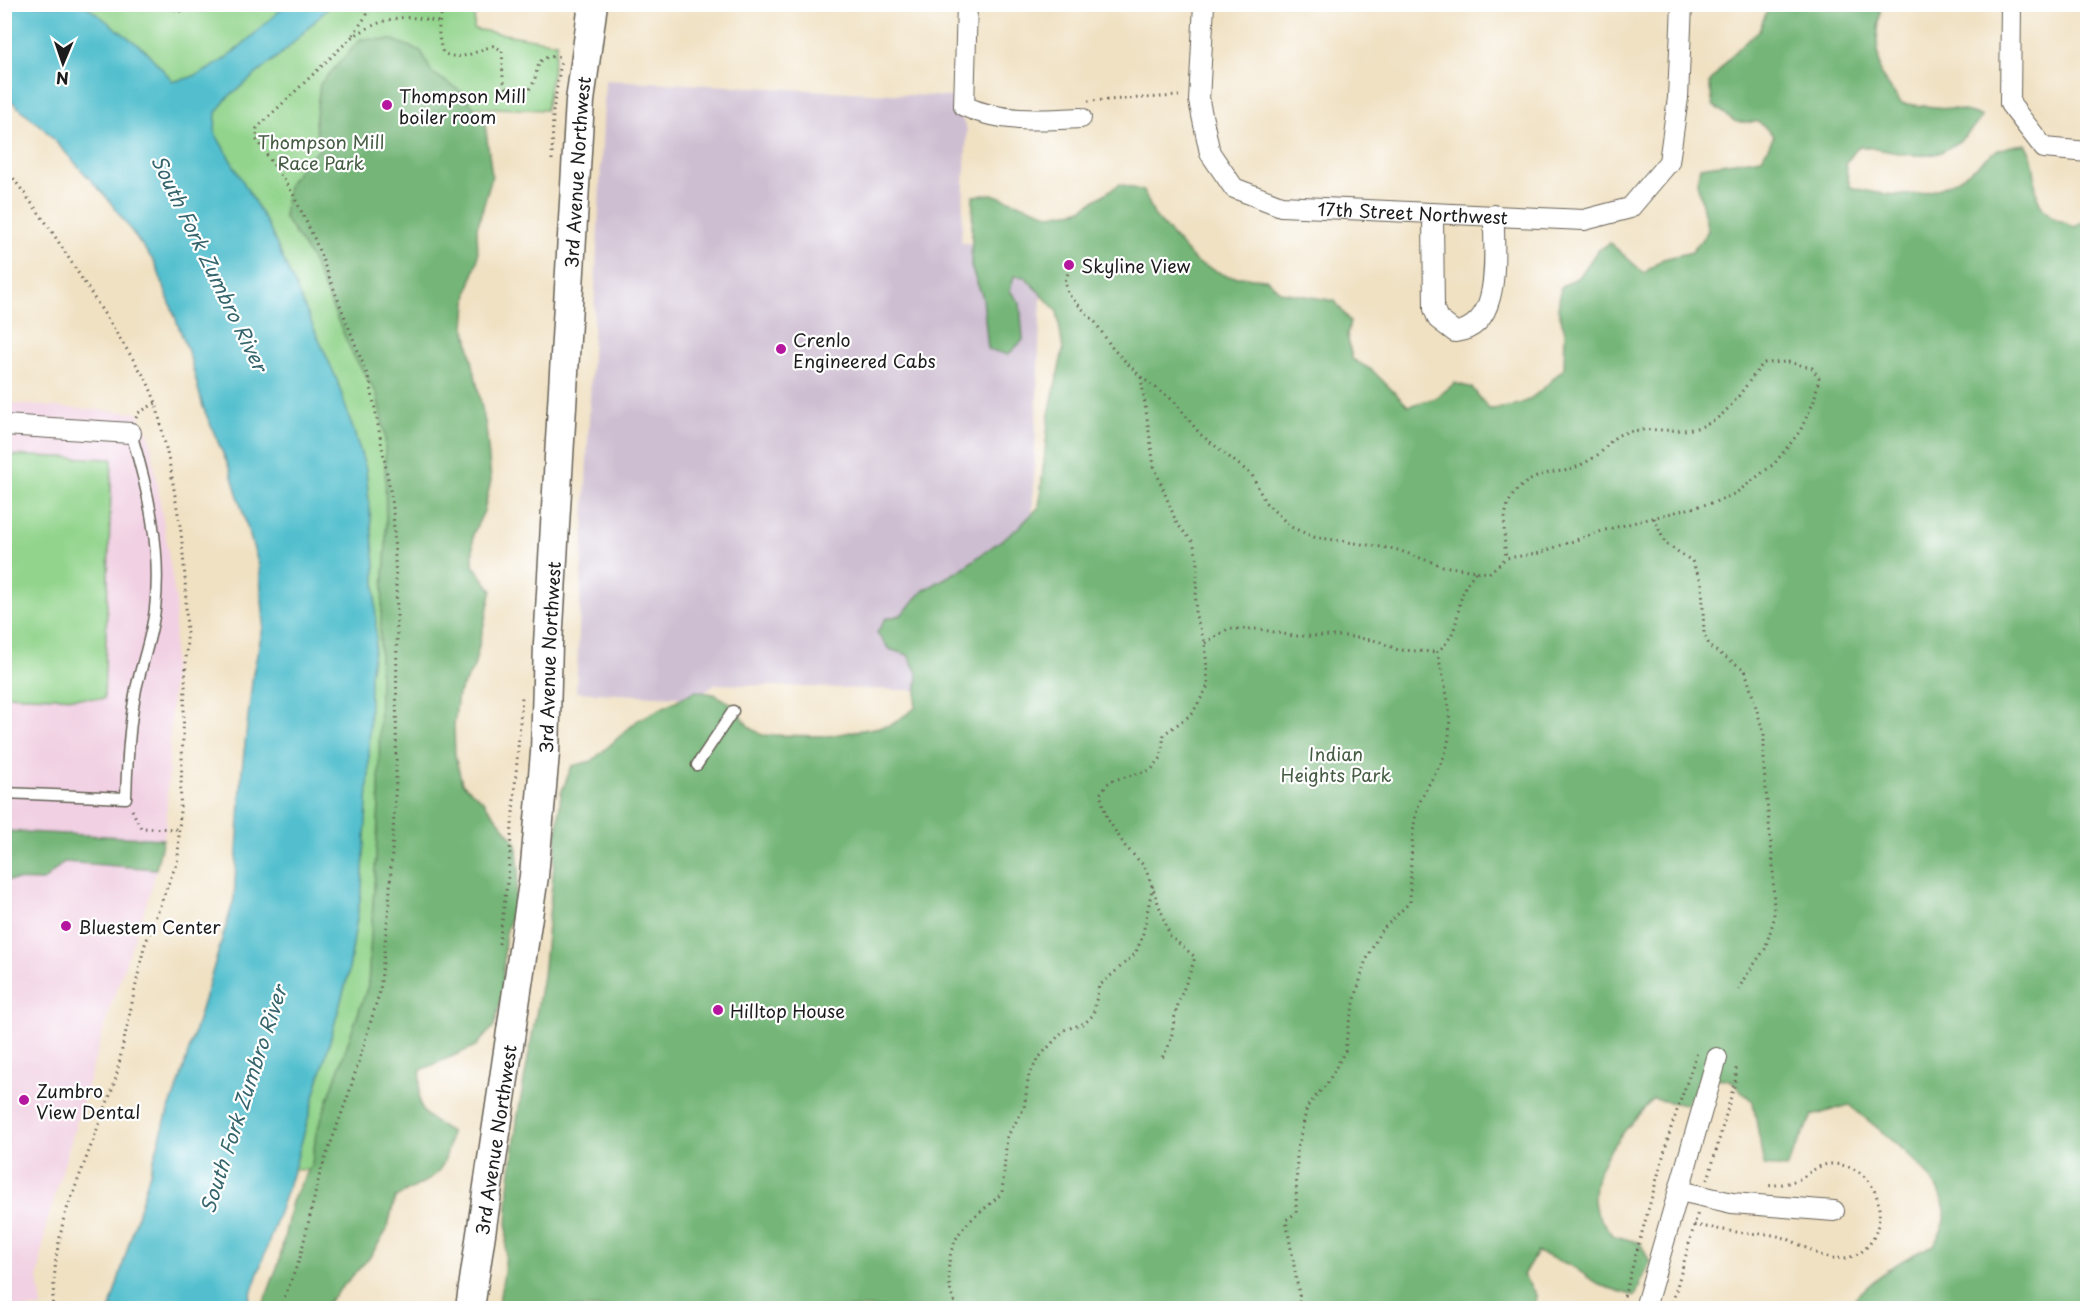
<svg xmlns="http://www.w3.org/2000/svg" width="2092" height="1313" viewBox="0 0 2092 1313" font-family="'Playpen Sans',sans-serif">
<style>
.built{fill:#f1d0e3}
.industrial{fill:#cebed1}
.green{fill:#92d48c;stroke:#577854;stroke-width:1.5}
.forest{fill:#75b678;stroke:#48694a;stroke-width:1.5}
.water{fill:#53bfce;stroke:#386e75;stroke-width:1.5}
.lines{fill:none;stroke-linecap:round;stroke-linejoin:round}
.service-casing{stroke:#666156;stroke-width:13}
.minor-casing{stroke:#666156;stroke-width:22}
.secondary-casing{stroke:#666156;stroke-width:31}
.path{stroke:#666156;stroke-width:3;stroke-dasharray:1.5 4.5;stroke-linecap:butt}
.service{stroke:#fff;stroke-width:10}
.minor{stroke:#fff;stroke-width:20}
.secondary{stroke:#fff;stroke-width:28}
.poi-dot{fill:#b5179e;stroke:#fff;stroke-width:2}
.labels{text-anchor:middle;dominant-baseline:central;stroke-width:4.5;stroke-linejoin:round;paint-order:stroke}
.poi-label{font-size:18px;fill:#1c1c1c;stroke:#fff;text-anchor:start}
.park-label{font-size:18px;fill:#455c43;stroke:#fff}
.street-label{font-size:18px;fill:#1c1c1c;stroke:#fff}
.water-label{font-size:20px;font-style:italic;fill:#35656c;stroke:#fff}
</style>
<rect width="100%" height="100%" fill="#fff"/>
<filter id="ink" filterUnits="userSpaceOnUse"><feTurbulence type="fractalNoise" baseFrequency=".0167" numOctaves="2"/><feDisplacementMap in="SourceGraphic" scale="12" xChannelSelector="R" yChannelSelector="G"/><feConvolveMatrix kernelMatrix="1 2 1 2 8 2 1 2 1" color-interpolation-filters="sRGB"/></filter>
<filter id="wash" filterUnits="userSpaceOnUse"><feTurbulence type="fractalNoise" baseFrequency=".008" numOctaves="4" result="noise"/><feDisplacementMap in="SourceGraphic" scale="24" xChannelSelector="R" yChannelSelector="G"/><feGaussianBlur stdDeviation="1.35" result="paint"/><feColorMatrix in="noise" values="0 0 0 0 0 0 0 0 0 0 0 0 0 0 0 0 0 1.4 0 .05"/><feComposite in="paint" operator="in"/></filter>
<g filter="url(#wash)">
<rect width="100%" height="100%" fill="#f0e1c3"/>
<polygon class="built" points="4,403 138,413 150,438 176,602 166,827 151,890 111,1005 46,1226 38,1278 42,1308 4,1308"/>
<polygon class="industrial" points="605,80 952,97 967,130 961,243 1043,247 1025,703 929,691 715,684 697,698 576,692"/>
<g class="green">
<polygon points="4,5 475,5 474,29 557,43 546,110 470,107 390,1174 219,1166 270,1028 279,412"/>
<polygon points="5,455 112,459 104,699 5,695"/>
</g>
<g class="forest">
<path d="M 1881,4 L 1877,40 L 1880,74 L 1901,103 C 1927,108 1960,106 1982,117 C 1940,171 1918,155 1859,146 L 1845,164 L 1850,187 C 1894,199 1931,200 1969,172 C 1994,153 1992,148 2025,144 C 2048,178 2015,208 2075,227 L 2087,219 L 2087,1308 L 1847,1308 C 1870,1280 1900,1259 1934,1245 C 1937,1238 1945,1227 1945,1219 C 1950,1177 1878,1130 1849,1105 L 1812,1116 L 1786,1168 L 1764,1166 L 1753,1102 L 1730,1080 L 1702,1076 L 1686,1105 L 1653,1099 C 1627,1128 1587,1165 1595,1207 C 1596,1216 1607,1227 1612,1235 L 1640,1243 L 1650,1262 L 1635,1296 L 1599,1285 L 1572,1266 L 1537,1252 L 1523,1275 L 1536,1295 L 1535,1308 L 498,1308 L 505,1266 L 509,1187 L 518,1114 L 543,976 L 561,793 L 572,766 L 592,761 L 638,720 L 695,691 L 714,694 L 732,704 L 749,727 L 762,735 L 828,736 L 891,725 L 915,708 L 918,675 L 908,655 L 889,649 L 877,633 L 885,619 L 901,615 L 924,590 L 960,570 L 1018,528 L 1039,507 L 1049,414 L 1063,350 L 1057,311 L 1025,277 L 1014,276 L 1010,291 L 1020,303 L 1023,340 L 1008,355 L 988,349 L 983,298 L 971,267 L 973,196 L 992,194 L 1051,215 L 1080,210 L 1120,184 L 1144,191 L 1154,215 L 1196,262 L 1227,276 L 1266,279 L 1281,292 L 1335,301 L 1350,322 L 1347,334 L 1352,359 L 1372,370 L 1408,406 L 1436,398 L 1455,383 L 1472,388 L 1489,409 C 1527,409 1539,393 1564,368 L 1565,332 L 1558,309 L 1561,287 L 1580,276 L 1597,251 L 1610,243 L 1644,273 L 1663,259 L 1692,252 L 1708,231 L 1697,182 L 1700,167 L 1762,158 L 1774,136 L 1759,122 L 1736,122 L 1713,105 L 1709,83 L 1738,48 L 1759,31 L 1769,5 Z"/>
<path d="M 361,39 L 393,40 L 421,51 L 432,73 L 462,92 L 485,123 L 492,177 L 477,228 L 478,258 L 468,292 L 465,326 L 486,427 L 491,480 L 484,511 L 473,534 L 473,565 L 492,590 L 474,667 L 458,694 L 454,725 L 455,756 L 462,783 L 482,800 L 516,842 L 519,869 L 514,905 L 505,937 L 502,996 L 494,1026 L 476,1046 L 421,1070 C 418,1109 415,1111 451,1132 C 444,1182 433,1175 395,1198 L 387,1230 L 370,1257 L 329,1301 L 325,1308 L 262,1308 L 279,1262 L 292,1201 L 312,1163 L 316,1134 L 368,985 L 379,805 L 380,634 L 386,544 L 385,436 L 377,394 L 352,353 L 310,256 L 284,217 L 288,186 L 302,165 L 320,149 L 315,124 L 320,84 Z"/>
<polygon points="4,831 5,831 163,839 156,869 64,862 43,881 5,880"/>
</g>
<path class="water" d="M 4,5 L 85,5 L 145,50 L 173,81 C 217,77 254,32 286,5 L 331,5 L 287,49 L 227,98 L 216,113 L 215,133 L 268,225 L 337,380 L 366,469 L 375,565 L 376,640 L 370,675 L 369,772 L 362,887 L 348,976 L 294,1169 L 246,1308 L 110,1308 L 168,1111 L 178,1087 L 234,899 L 242,770 L 253,673 L 264,623 L 259,566 L 230,470 L 203,407 L 190,357 L 155,263 L 108,199 L 44,129 L 5,96 Z"/>
</g>
<g filter="url(#ink)">
<g class="lines">
<g class="service-casing">
<g id="service">
<polyline points="697,765 733,711"/>
<path d="M 4,793 L 126,798 C 127,761 129,726 136,689 C 142,663 152,636 155,609 C 162,550 148,489 131,433"/>
</g>
</g>
<g class="minor-casing">
<g id="minor">
<path d="M 967,4 L 964,106 C 1000,123 1042,120 1081,118"/>
<path id="s1" d="M 1204,4 L 1199,101 L 1210,153 L 1234,188 L 1281,206 L 1584,220 L 1630,208 L 1669,162 L 1678,98 L 1682,4"/>
<polyline points="2011,4 2010,104 2044,148 2088,152"/>
<path d="M 1433,215 L 1434,309 L 1438,319 L 1455,332 C 1504,327 1493,251 1494,215"/>
<polyline points="4,425 131,433"/>
<polyline points="1680,1191 1732,1203 1834,1211"/>
<polyline points="1645,1308 1717,1058"/>
</g>
</g>
<g class="secondary-casing">
<g id="secondary">
<path id="s2" d="M 470,1308 L 534,876 L 545,753 L 548,644 L 580,101 L 593,4"/>
</g>
</g>
<g class="path">
<polyline points="157,4 180,11 202,4"/>
<path d="M 446,4 C 437,22 437,35 443,53 C 463,62 474,51 493,46 L 502,50 C 504,69 498,86 516,97 C 550,86 522,52 562,57"/>
<polyline points="353,35 374,4"/>
<polyline points="1088,101 1179,96"/>
<polyline points="552,160 553,112 561,62"/>
<polyline points="4,171 13,178 47,224 147,381 156,403 171,471 181,532 185,577 187,637 178,859 144,947 115,1082 64,1217 56,1257 52,1308"/>
<path d="M 1070,268 L 1065,281 L 1068,294 L 1095,322 L 1113,349 L 1141,377 L 1174,401 L 1200,434 L 1252,475 L 1265,502 L 1291,527 L 1314,537 L 1395,549 L 1443,566 L 1489,573 L 1506,558 L 1536,554 L 1605,530 L 1715,502 L 1736,493 L 1775,463 L 1800,431 L 1814,401 L 1819,378 L 1812,368 L 1788,362 L 1764,363 C 1745,383 1732,414 1705,425 C 1678,437 1646,423 1619,435 C 1612,438 1606,448 1600,453 C 1593,459 1581,465 1572,469 C 1564,472 1554,471 1545,474 C 1501,488 1502,518 1506,558"/>
<path d="M 1141,377 L 1154,466 L 1177,524 L 1193,542 L 1198,561 L 1195,613 L 1205,643 L 1208,686 L 1192,714 L 1164,734 L 1161,758 L 1151,770 L 1110,781 L 1100,794 L 1107,818 L 1125,846 L 1145,867 L 1170,936 L 1195,957 C 1190,975 1182,991 1177,1008 C 1170,1031 1176,1035 1162,1058"/>
<polyline points="136,418 138,413 156,403"/>
<polyline points="1654,518 1665,543 1692,561 1702,583 1704,634 1710,647 1745,670 1764,734 1764,769 1773,866 1774,919 1765,949 1743,980 1737,994"/>
<polyline points="1205,643 1228,629 1259,629 1293,636 1346,636 1378,641 1398,650 1437,652"/>
<polyline points="132,810 141,828 179,829"/>
<polyline points="499,944 508,876 522,697"/>
<polyline points="1708,1180 1736,1078 1736,1064"/>
<path d="M 1694,1225 C 1711,1228 1728,1231 1744,1233 C 1756,1234 1769,1233 1781,1237 C 1804,1243 1818,1261 1844,1258 C 1891,1254 1894,1168 1834,1164 C 1817,1163 1811,1174 1797,1180 C 1787,1184 1777,1185 1766,1186"/>
<path d="M 280,1308 L 300,1258 L 320,1173 L 349,1093 L 380,991 L 389,905 L 396,779 L 397,612 L 393,506 L 370,382 L 314,238 L 293,194 L 256,139 L 257,128 L 352,37 C 385,17 402,13 439,22"/>
<path d="M 1006,1308 L 957,1307 C 943,1283 946,1244 967,1224 C 978,1213 991,1204 1002,1193 L 1007,1137 L 1024,1108 L 1029,1074 L 1041,1055 L 1064,1030 L 1085,1023 L 1093,1015 L 1099,986 L 1135,954 L 1142,938 L 1153,884"/>
<path d="M 1299,1308 L 1300,1300 L 1286,1220 L 1296,1213 L 1297,1152 L 1307,1107 L 1328,1082 L 1345,1051 L 1348,1026 L 1364,965 L 1380,932 L 1410,902 C 1411,872 1410,840 1417,810 C 1422,793 1434,777 1442,761 C 1458,728 1445,685 1437,652 C 1462,631 1454,613 1465,587 C 1468,581 1473,576 1476,571"/>
<polyline points="1621,1308 1671,1128 1698,1050"/>
<polyline points="1671,1308 1698,1212"/>
</g>
<use href="#service" class="service"/>
<use href="#minor" class="minor"/>
<use href="#secondary" class="secondary"/>
</g>
</g>
<g class="poi-dot">
<circle cx="387" cy="105" r="6"/>
<circle cx="1069" cy="265" r="6"/>
<circle cx="781" cy="349" r="6"/>
<circle cx="66" cy="926" r="6"/>
<circle cx="718" cy="1010" r="6"/>
<circle cx="24" cy="1100" r="6"/>
</g>
<g class="labels">
<g class="poi-label">
<text x="399" y="95">Thompson Mill<tspan x="399" dy="21">boiler room</tspan></text>
<text x="1081" y="265">Skyline View</text>
<text x="793" y="339">Crenlo<tspan x="793" dy="21">Engineered Cabs</tspan></text>
<text x="78" y="926">Bluestem Center</text>
<text x="730" y="1010">Hilltop House</text>
<text x="36" y="1090">Zumbro<tspan x="36" dy="21">View Dental</tspan></text>
</g>
<g class="park-label">
<text x="321" y="141">Thompson Mill<tspan x="321" dy="21">Race Park</tspan></text>
<text x="1336" y="753">Indian<tspan x="1336" dy="21">Heights Park</tspan></text>
</g>
<g class="street-label">
<text stroke="none"><textPath href="#s2" startOffset="1142">3rd Avenue Northwest</textPath></text>
<text stroke="none"><textPath href="#s1" startOffset="375">17th Street Northwest</textPath></text>
<text stroke="none"><textPath href="#s2" startOffset="656">3rd Avenue Northwest</textPath></text>
<text stroke="none"><textPath href="#s2" startOffset="170">3rd Avenue Northwest</textPath></text>
</g>
<g class="water-label">
<text transform="translate(210 263) rotate(64)">South Fork Zumbro River</text>
<text transform="translate(243 1099) rotate(-72)">South Fork Zumbro River</text>
</g>
</g>
<rect width="2092" height="1313" fill="none" stroke="#fff" stroke-width="24"/>
<g transform="translate(63 63) rotate(182)" stroke="#ffffff" stroke-width="4.5" paint-order="stroke">
<path d="M0-4.5L10 22L0 15L-10 22Z" fill="#1c1c1c"/>
<text y="-9" font-size="16" font-weight="bold" text-anchor="middle" fill="#1c1c1c">N</text>
</g>
</svg>
